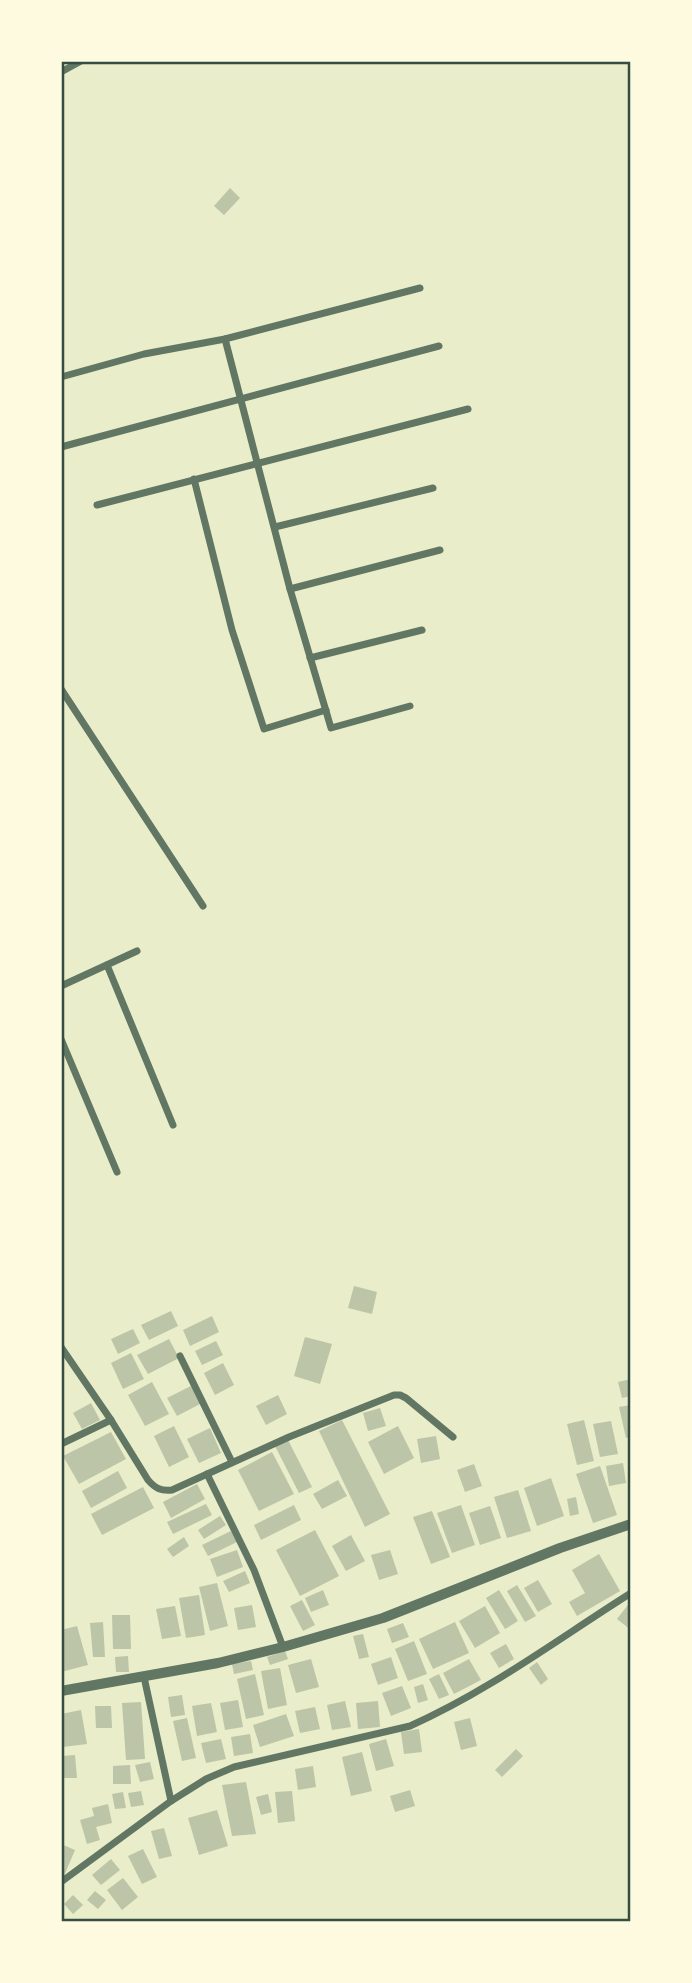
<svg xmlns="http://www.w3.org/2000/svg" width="692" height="1983" viewBox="0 0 692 1983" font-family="'Fira Sans Condensed',sans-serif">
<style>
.building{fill:#bcc5a7}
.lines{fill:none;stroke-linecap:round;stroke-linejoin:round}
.minor{stroke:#617663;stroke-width:7}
.tertiary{stroke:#617663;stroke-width:10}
.neatline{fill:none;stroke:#344e41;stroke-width:2.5}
</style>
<rect width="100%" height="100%" fill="#e9edc9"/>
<g class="building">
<polygon points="230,188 240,198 224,215 214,206"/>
<polygon points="354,1286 377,1292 372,1314 348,1308"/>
<polygon points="171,1311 178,1326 149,1340 141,1325"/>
<polygon points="212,1316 219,1332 190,1346 183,1330"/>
<polygon points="133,1329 140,1343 118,1354 111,1339"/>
<polygon points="305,1337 332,1344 320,1384 294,1376"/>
<polygon points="169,1339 179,1358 148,1374 137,1355"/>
<polygon points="216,1341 223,1355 202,1365 195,1351"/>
<polygon points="131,1353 144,1379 123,1389 111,1363"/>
<polygon points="223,1363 234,1385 215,1395 204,1373"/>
<polygon points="631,1379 631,1396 622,1398 618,1382"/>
<polygon points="152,1382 169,1414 145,1426 128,1395"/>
<polygon points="191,1386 200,1404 177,1416 167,1398"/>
<polygon points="278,1395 287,1414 266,1425 256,1406"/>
<polygon points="91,1403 100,1420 82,1429 73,1413"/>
<polygon points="631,1405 631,1437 626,1438 619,1407"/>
<polygon points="380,1408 386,1426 368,1431 363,1413"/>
<polygon points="342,1420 390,1514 365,1527 319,1431"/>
<polygon points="584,1420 594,1461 577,1465 567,1424"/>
<polygon points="611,1421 618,1454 600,1457 593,1424"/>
<polygon points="174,1426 189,1457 169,1467 154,1436"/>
<polygon points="398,1426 414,1458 384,1474 368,1442"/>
<polygon points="210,1428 221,1453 199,1463 187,1439"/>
<polygon points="111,1432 126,1459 79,1484 63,1456"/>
<polygon points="436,1436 440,1459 421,1463 417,1439"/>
<polygon points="288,1440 312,1487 299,1493 275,1446"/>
<polygon points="272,1452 294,1494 259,1511 238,1470"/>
<polygon points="623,1463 626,1483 609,1486 606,1466"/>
<polygon points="474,1464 482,1486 465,1492 457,1470"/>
<polygon points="600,1466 617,1515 593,1523 576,1474"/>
<polygon points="118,1471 127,1488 91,1508 82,1491"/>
<polygon points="551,1478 564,1516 537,1526 524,1488"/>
<polygon points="338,1480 347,1496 322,1509 313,1494"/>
<polygon points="197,1484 205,1499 171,1518 163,1502"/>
<polygon points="143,1487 154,1508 102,1535 91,1514"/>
<polygon points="518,1490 531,1531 507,1538 494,1497"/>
<polygon points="576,1497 579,1514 570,1516 567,1499"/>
<polygon points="206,1504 212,1515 173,1534 167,1522"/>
<polygon points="294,1505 301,1520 261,1540 254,1525"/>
<polygon points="461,1505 475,1545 452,1553 437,1513"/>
<polygon points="490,1506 501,1538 480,1545 469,1513"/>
<polygon points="432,1511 450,1557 431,1564 413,1517"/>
<polygon points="220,1516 226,1525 204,1539 198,1530"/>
<polygon points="315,1530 339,1576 300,1596 276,1550"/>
<polygon points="231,1531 237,1542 208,1556 202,1545"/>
<polygon points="351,1535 365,1561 346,1571 332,1546"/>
<polygon points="184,1537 189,1546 173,1557 167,1549"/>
<polygon points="237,1550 243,1567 217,1577 210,1559"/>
<polygon points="390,1550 398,1574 379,1580 371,1555"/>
<polygon points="599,1554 620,1591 577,1616 569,1602 585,1593 572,1570"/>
<polygon points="245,1571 250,1583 229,1592 223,1581"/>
<polygon points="538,1580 552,1604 538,1612 524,1588"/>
<polygon points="217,1583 228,1626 210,1631 199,1587"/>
<polygon points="517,1585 536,1616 525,1622 507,1591"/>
<polygon points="323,1590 329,1605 311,1612 305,1598"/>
<polygon points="499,1590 518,1621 505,1629 486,1598"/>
<polygon points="199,1595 205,1635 186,1638 179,1598"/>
<polygon points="302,1600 315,1625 303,1631 290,1606"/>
<polygon points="631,1601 631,1630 617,1619"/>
<polygon points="252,1605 256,1627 238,1630 234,1608"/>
<polygon points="175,1606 181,1636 162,1639 156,1609"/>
<polygon points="485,1606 500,1633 475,1648 459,1621"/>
<polygon points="112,1615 130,1615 131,1649 113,1649"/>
<polygon points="103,1622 105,1657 93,1657 90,1623"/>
<polygon points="455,1622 469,1653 433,1669 419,1639"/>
<polygon points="403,1623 409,1637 392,1643 387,1629"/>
<polygon points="77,1626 88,1665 61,1672 61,1630"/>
<polygon points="363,1634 369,1657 359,1659 353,1636"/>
<polygon points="414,1641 427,1674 408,1681 395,1649"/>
<polygon points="506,1644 514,1659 499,1668 490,1653"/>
<polygon points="285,1651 288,1659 270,1665 267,1657"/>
<polygon points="128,1656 129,1672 116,1672 115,1657"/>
<polygon points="391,1657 398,1678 378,1685 371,1664"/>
<polygon points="311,1659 319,1687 296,1693 288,1665"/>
<polygon points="469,1659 481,1680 454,1694 443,1673"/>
<polygon points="251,1661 253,1670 234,1674 232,1664"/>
<polygon points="537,1662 548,1679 541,1685 529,1668"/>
<polygon points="280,1668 287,1705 268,1709 261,1671"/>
<polygon points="255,1674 264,1715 246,1719 237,1679"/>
<polygon points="439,1674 449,1695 439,1699 429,1679"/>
<polygon points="423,1684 428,1700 418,1703 414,1687"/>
<polygon points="402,1686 411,1708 391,1716 382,1693"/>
<polygon points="182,1695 185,1715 171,1717 168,1697"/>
<polygon points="238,1700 243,1727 225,1730 220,1703"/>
<polygon points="345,1701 351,1727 332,1730 327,1705"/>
<polygon points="378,1701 380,1727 358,1729 356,1703"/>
<polygon points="141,1702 145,1759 126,1760 122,1703"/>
<polygon points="211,1703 217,1732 197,1736 192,1706"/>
<polygon points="95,1706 111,1706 112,1728 96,1728"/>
<polygon points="315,1707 320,1729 300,1733 295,1711"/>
<polygon points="81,1710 87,1744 63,1747 61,1714"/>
<polygon points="286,1714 294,1736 260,1747 253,1725"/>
<polygon points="187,1718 196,1758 182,1761 173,1721"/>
<polygon points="470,1718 477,1746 461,1750 454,1722"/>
<polygon points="419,1729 422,1752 404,1754 401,1732"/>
<polygon points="250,1734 253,1753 234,1756 231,1737"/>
<polygon points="221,1739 226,1759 206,1763 201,1743"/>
<polygon points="386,1739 394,1766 376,1771 369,1744"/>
<polygon points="516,1749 523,1756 502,1777 495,1770"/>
<polygon points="362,1752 372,1791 351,1796 342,1757"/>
<polygon points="75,1755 77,1778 62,1778 61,1756"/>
<polygon points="150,1762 154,1779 140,1782 135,1765"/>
<polygon points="130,1765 131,1784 113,1784 113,1766"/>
<polygon points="313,1766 316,1787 298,1790 295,1769"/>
<polygon points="246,1782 256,1834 232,1836 222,1785"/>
<polygon points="410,1790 415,1806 395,1812 390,1796"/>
<polygon points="141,1791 144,1805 131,1807 128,1793"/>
<polygon points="292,1791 295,1821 278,1823 275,1792"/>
<polygon points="123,1792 126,1808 115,1809 112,1794"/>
<polygon points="268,1794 272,1812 261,1815 256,1797"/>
<polygon points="108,1804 112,1823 96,1827 100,1840 87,1844 80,1820 94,1816 92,1808"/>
<polygon points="217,1810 228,1846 199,1855 188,1818"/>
<polygon points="164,1828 172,1856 159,1859 151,1831"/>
<polygon points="61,1844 75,1850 64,1876 61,1874"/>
<polygon points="143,1849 157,1877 142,1884 128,1856"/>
<polygon points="111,1859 120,1870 101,1885 92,1875"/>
<polygon points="123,1878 138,1897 122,1910 107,1890"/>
<polygon points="95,1891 106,1900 98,1909 87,1900"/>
<polygon points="73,1895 83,1905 73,1914 64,1904"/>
</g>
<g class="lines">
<g class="minor">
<polyline points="61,72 81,61"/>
<polyline points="225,339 290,589 331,728 410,706"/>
<polyline points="61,377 144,354 225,339 420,288"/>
<polyline points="61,447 439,346"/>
<polyline points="194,479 232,630 264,729 326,710"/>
<polyline points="97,505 468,409"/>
<polyline points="275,527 433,488"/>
<polyline points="290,589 440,550"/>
<polyline points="310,658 422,630"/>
<polyline points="61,689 203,906"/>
<polyline points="107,965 173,1125"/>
<polyline points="61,986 137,951"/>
<polyline points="61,1039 117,1172"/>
<path d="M 61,1347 L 111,1420 L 148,1480 C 156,1489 161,1491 172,1490 L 289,1437 L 394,1395 L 400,1395 L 406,1398 L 453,1437"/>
<polyline points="180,1356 232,1462"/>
<polyline points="61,1444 111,1420"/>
<polyline points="207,1474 254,1570 283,1647"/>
<polyline points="144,1677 171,1801"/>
<path d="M 61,1882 L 171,1801 L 206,1779 L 234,1767 L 410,1726 C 489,1691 558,1639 631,1593"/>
</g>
<polyline class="tertiary" points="61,1691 218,1663 283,1647 383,1618 560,1548 631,1524"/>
</g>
<rect width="692" height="1983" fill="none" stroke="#fefae0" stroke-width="126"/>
<rect x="63" y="63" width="566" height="1857" class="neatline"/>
</svg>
